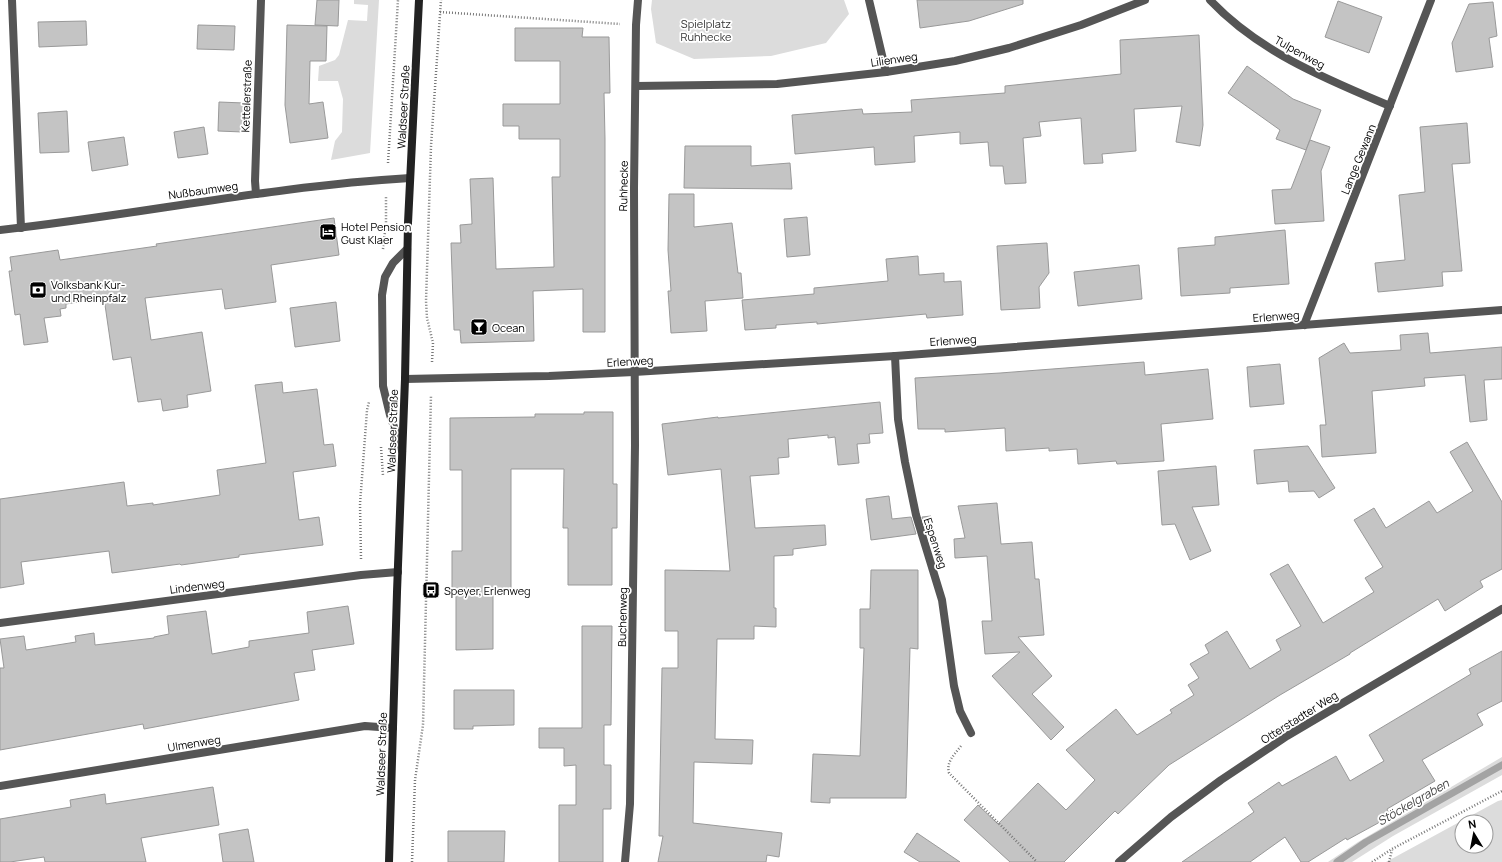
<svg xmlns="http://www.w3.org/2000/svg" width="1502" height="862" viewBox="0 0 1502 862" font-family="Manrope,sans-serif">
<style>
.green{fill:#dcdcdc;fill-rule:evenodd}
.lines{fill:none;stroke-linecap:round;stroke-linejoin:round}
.stream{stroke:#a3a3a3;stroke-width:7}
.building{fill:#c4c4c4;stroke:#999}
.path{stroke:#777;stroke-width:2.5;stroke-dasharray:1 2;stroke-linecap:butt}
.lane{stroke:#555;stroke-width:8}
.street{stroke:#555;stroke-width:8}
.secondary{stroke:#222;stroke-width:8}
.labels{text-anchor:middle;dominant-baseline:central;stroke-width:3.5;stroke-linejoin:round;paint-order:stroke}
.park-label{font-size:11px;fill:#333;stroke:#fff}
.street-label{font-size:11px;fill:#000;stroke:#fff}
.poi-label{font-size:11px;fill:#000;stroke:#fff;text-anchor:start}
.water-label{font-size:12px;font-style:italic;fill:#444;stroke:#fff}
</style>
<rect width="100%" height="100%" fill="#fff"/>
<g class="green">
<polygon points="354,0 379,0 370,153 331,160 335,141 342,132 343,99 338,81 318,81 319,66 335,60 339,55 348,20 367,21 368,5 354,4"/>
<polygon points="652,0 844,0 849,14 826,43 771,56 694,59 656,43 651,9"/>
<polygon points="1502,757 1502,775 1393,836 1352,862 1328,862 1358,842"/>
<path d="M 1502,800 L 1502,862 L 1386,862 L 1498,801 ZM 1462,822 L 1486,822 L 1486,846 L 1462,846 Z"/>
</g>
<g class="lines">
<polyline class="stream" points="1337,862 1366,842 1502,765"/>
</g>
<g class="building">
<polygon points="317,0 339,0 338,26 315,25"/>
<polygon points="917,0 1023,0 1023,4 969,21 920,28"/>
<polygon points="1338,1 1382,17 1369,53 1325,37"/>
<polygon points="1493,2 1497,36 1489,38 1493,67 1456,72 1452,43 1469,4"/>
<polygon points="86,21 87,45 39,47 38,22"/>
<polygon points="198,25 235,26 234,50 197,49"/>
<polygon points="287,25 327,26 326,61 310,61 309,104 323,102 328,138 290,143 285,105"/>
<polygon points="515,28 583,28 582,37 609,37 610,93 604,93 605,139 605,332 583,332 583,289 533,291 534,341 461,343 460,330 454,330 451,243 461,243 460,225 472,224 470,179 493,178 496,269 554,267 552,177 560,177 560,139 519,139 519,126 503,126 503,104 560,104 560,61 515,61"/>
<polygon points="1199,35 1203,125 1200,146 1176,142 1182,106 1134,109 1136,151 1102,154 1103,163 1084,164 1081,118 1039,122 1041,136 1023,138 1026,183 1005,184 1003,166 990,166 988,142 960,144 960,132 914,136 915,162 875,165 874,147 795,154 792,115 862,109 863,114 912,112 911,100 1005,93 1005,86 1121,74 1120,40"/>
<polygon points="1247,66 1293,99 1321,110 1306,150 1276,139 1280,130 1228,93"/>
<polygon points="219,102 244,103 243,132 218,131"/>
<polygon points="67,111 69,152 40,153 38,113"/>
<polygon points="1467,123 1470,163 1452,164 1462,271 1442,272 1443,286 1378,292 1375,263 1405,260 1399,195 1425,192 1420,127"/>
<polygon points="204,127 208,154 178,158 174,132"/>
<polygon points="124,137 128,165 92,171 88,142"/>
<polygon points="1310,140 1330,147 1321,171 1324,221 1275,224 1272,190 1291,189"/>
<polygon points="685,146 751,146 751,166 790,163 792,189 684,188"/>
<polygon points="669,194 694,194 694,227 732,223 738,273 741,273 743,298 705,301 707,331 671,333 668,291 671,291 668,250"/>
<polygon points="807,217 810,255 787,257 784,219"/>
<polygon points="334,218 339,255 271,265 276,302 225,309 222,289 145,298 151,340 202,332 211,391 187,395 188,407 163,411 161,399 138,402 131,357 113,360 104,298 66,304 66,308 60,309 61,316 44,318 48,342 24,345 20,314 15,315 9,271 12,271 10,257 58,250 60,260 157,246 156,244"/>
<polygon points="1285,230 1289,284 1230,288 1230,293 1181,296 1178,248 1215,245 1215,237"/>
<polygon points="1047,243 1049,273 1039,287 1040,308 1001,310 997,246"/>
<polygon points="918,256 919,275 944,273 944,282 961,281 963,315 927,318 926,314 817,324 817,322 776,325 776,328 745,330 742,300 814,294 814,288 888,281 886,259"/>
<polygon points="1139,265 1142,299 1078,306 1074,272"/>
<polygon points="336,302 340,341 295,347 290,308"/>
<polygon points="1428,333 1430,353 1502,347 1502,379 1484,380 1487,420 1470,422 1465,375 1424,378 1425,386 1372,391 1376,453 1322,457 1320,425 1326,425 1319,358 1344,343 1350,353 1401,350 1400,335"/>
<polygon points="1144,362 1145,375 1208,369 1213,419 1161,424 1164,461 1117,464 1116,461 1078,464 1077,449 1049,451 1049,448 1006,451 1005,428 945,432 945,429 918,429 915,378 1000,373"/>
<polygon points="1280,364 1284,404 1250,407 1247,367"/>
<polygon points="282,382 283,393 317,389 324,445 333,444 336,466 293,472 299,520 319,517 323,545 239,555 239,557 181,565 180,564 112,573 109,551 21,562 24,584 0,588 0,499 124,482 127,506 153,503 153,505 220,495 217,470 266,463 255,385"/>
<polygon points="880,402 883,433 869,434 870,443 857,444 859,463 838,465 835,437 828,438 828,435 788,439 789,457 778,458 779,474 750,476 755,528 825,525 826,545 793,549 793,555 774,556 774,608 776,608 776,627 754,626 754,639 717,639 715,739 753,740 752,764 694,762 693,823 782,833 779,857 767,855 766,862 658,862 663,836 659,836 662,668 678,668 678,631 665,631 665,570 730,571 721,469 668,475 662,424 718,417 718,418"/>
<polygon points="584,412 613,412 613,484 617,484 617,528 612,528 612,585 568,585 568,528 563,528 564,469 511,469 511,589 493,589 493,649 456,650 456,590 452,590 452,551 462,551 462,470 450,470 450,418 535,417 535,414 584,414"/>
<polygon points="1467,442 1502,502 1502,569 1480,581 1483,587 1445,611 1438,599 1350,653 1350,654 1280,695 1169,765 1118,814 1115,811 1064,862 1010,862 964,820 978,805 998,824 1038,783 1066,810 1095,780 1066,750 1116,709 1137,735 1172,713 1170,710 1194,695 1188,685 1199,678 1190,664 1209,653 1205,645 1227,631 1250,669 1281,650 1276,640 1301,626 1270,574 1288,564 1323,623 1374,592 1365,578 1383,567 1354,520 1374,508 1386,528 1429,501 1437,513 1473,491 1450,452"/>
<polygon points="1308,446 1335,488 1319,498 1314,491 1289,492 1288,481 1257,484 1254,450"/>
<polygon points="1216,466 1219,505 1192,507 1211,551 1190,560 1175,524 1162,525 1158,471"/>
<polygon points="889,496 892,519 911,517 916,534 871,540 866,499"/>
<polygon points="997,503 1001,544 1032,542 1035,579 1039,579 1044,635 1018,637 1052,676 1032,694 1064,727 1051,740 992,676 1020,652 985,654 982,621 992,621 987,556 955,558 954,539 965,538 958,506"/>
<polygon points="931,516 933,532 927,533 922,517"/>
<polygon points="871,570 918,570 918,649 910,648 906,798 830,798 830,803 811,802 813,754 860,756 864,648 860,648 860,609 870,609"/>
<polygon points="348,606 354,644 312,650 315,670 294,673 299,700 144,729 143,724 0,750 0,668 4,668 0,639 24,636 26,650 76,642 75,636 94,633 95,645 154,638 154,637 169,634 167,616 206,611 212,654 249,647 249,641 309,633 307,612"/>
<polygon points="582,626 612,626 611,725 604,725 604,765 611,765 611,809 603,809 603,862 559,862 559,805 576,805 576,765 564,766 564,748 539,748 539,728 582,728"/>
<polygon points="1502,651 1502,701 1477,714 1483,725 1422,760 1435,781 1387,809 1391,816 1347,840 1346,838 1308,862 1301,862 1285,837 1250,862 1182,862 1254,812 1248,803 1279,782 1282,786 1336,756 1350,781 1384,761 1369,735 1471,674 1469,669"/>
<polygon points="454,690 514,690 514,725 473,726 473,729 454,729"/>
<polygon points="213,787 219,825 141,838 146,862 45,862 44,857 10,862 0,862 0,819 71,807 70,800 105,794 106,804"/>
<polygon points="248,829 254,862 223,862 219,834"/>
<polygon points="448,831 505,831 504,862 448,862"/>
<polygon points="917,833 960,862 920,862 904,852"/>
</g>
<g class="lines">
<g class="path">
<polyline points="440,12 620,24"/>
<polyline points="388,163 398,0"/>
<polyline points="383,249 386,223 386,196"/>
<polyline points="432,362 433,343 427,318 426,301 431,146 441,0"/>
<polyline points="381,447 383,476"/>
<polyline points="361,559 360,504 367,410 369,402"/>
<path d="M 961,746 C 954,755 946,762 949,773 L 1037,862"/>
<polyline points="412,862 415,780 423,725 431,395"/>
<polyline points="1372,862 1392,849 1502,791"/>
<polyline points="1389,862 1392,850"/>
</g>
<polyline class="lane" points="402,451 390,415 383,386 382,295 385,277 393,263 407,249"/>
<g class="street">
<polyline points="12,0 21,228"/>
<polyline points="869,0 886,72"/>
<path d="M 1210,0 C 1259,52 1326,79 1390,106"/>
<polyline points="636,86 777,84 886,72 955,61 1009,48 1081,25 1145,0"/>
<polyline points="256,194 255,181 261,0"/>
<path d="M 0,230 C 137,215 272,186 410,178"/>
<polyline points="1304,325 1431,0"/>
<polyline points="895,356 898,419 905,462 916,515 942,600 954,686 960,711 971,733"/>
<polyline points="405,379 549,376 634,372 895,356 1502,310"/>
<polyline points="0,623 361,575 398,572"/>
<polyline points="0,786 365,726 393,728"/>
<polyline points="625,862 630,804 635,445 634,188 636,25 638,0"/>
<polyline points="1119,862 1171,817 1221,780 1287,736 1502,609"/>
</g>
<polyline class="secondary" points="389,862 397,592 405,379 408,223 419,0"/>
</g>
<defs>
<g id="hotel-square" transform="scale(0.9)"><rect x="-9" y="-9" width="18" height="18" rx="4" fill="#000" stroke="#fff"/><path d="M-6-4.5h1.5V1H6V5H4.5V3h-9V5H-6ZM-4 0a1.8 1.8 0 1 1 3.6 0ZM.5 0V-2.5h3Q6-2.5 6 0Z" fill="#fff"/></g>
<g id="bank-square" transform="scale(0.9)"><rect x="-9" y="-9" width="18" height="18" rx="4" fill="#000" stroke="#fff"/><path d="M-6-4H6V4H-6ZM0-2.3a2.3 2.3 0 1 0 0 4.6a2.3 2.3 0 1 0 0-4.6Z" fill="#fff"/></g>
<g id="bar-square" transform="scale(0.9)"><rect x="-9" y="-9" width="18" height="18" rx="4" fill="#000" stroke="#fff"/><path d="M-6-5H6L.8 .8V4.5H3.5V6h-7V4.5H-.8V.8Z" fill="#fff"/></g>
<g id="bus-square" transform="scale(0.9)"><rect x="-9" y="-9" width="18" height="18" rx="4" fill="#000" stroke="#fff"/><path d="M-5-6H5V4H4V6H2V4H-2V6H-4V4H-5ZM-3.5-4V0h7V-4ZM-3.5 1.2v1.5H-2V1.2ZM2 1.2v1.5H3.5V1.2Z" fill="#fff"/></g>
</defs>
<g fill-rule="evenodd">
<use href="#hotel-square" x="328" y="232"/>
<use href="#bank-square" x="38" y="290"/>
<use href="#bar-square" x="479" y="327"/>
<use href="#bus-square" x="431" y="590"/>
</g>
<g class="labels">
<g class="park-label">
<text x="706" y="23">Spielplatz<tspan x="706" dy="13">Ruhhecke</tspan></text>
</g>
<g class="street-label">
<text transform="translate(1300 52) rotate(29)">Tulpenweg</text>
<text transform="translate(894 59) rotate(-8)">Lilienweg</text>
<text transform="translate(246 96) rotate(-88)">Kettelerstraße</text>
<text transform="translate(403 107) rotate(-87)">Waldseer Straße</text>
<text transform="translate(1358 159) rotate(-68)">Lange Gewann</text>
<text transform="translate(623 186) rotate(-89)">Ruhhecke</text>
<text transform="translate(203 190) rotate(-8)">Nußbaumweg</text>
<text transform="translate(1276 316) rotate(-4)">Erlenweg</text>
<text transform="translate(953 340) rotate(-4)">Erlenweg</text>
<text transform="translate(630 361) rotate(-3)">Erlenweg</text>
<text transform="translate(392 431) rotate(-88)">Waldseer Straße</text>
<text transform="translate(936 543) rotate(72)">Espenweg</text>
<text transform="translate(197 586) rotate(-7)">Lindenweg</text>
<text transform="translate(622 617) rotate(-89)">Buchenweg</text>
<text transform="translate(1299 717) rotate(-32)">Otterstadter Weg</text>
<text transform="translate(194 743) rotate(-9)">Ulmenweg</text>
<text transform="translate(381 754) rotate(-88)">Waldseer Straße</text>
</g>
<g class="poi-label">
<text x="341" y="226">Hotel Pension<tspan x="341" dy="13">Gust Klaer</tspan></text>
<text x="51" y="284">Volksbank Kur-<tspan x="51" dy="13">und Rheinpfalz</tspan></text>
<text x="492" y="327">Ocean</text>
<text x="444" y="590">Speyer, Erlenweg</text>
</g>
<g class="water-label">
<text transform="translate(1413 802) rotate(-30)">Stöckelgraben</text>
</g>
</g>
<g transform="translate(1474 834) rotate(350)"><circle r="19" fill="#ffffff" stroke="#999999"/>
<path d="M0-3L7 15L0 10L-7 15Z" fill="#000000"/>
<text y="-6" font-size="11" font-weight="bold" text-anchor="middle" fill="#000000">N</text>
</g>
</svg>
